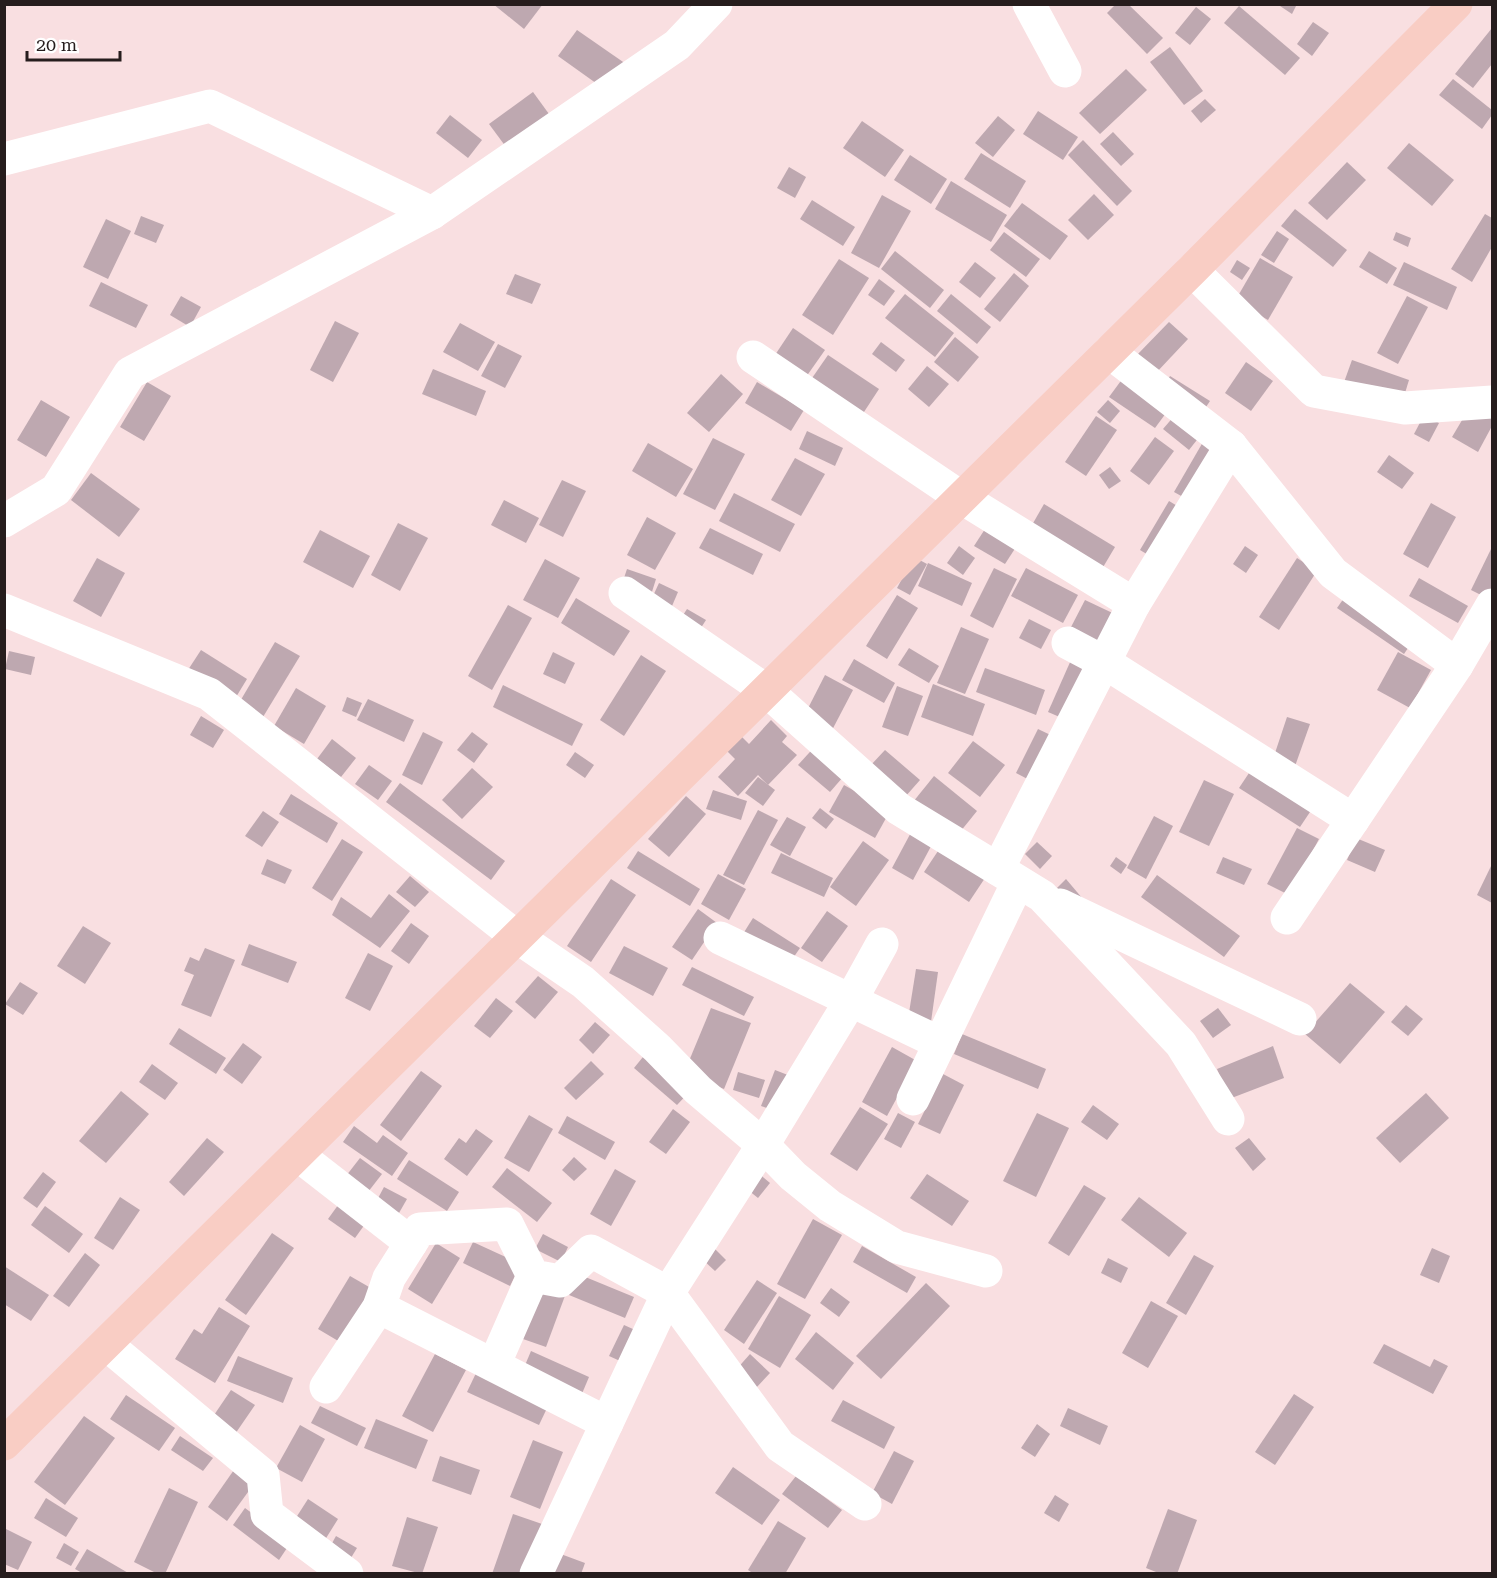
<svg xmlns="http://www.w3.org/2000/svg" width="1497" height="1578" viewBox="0 0 1497 1578" font-family="'Roboto Serif',serif">
<style>
.building{fill:#bea8b0}
.lines{fill:none;stroke-linecap:round;stroke-linejoin:round}
.street{stroke:#fff;stroke-width:33}
.primary{stroke:#f9cdc4;stroke-width:33}
</style>
<rect width="100%" height="100%" fill="#f9dfe1"/>
<g class="building">
<polygon points="493,4 543,4 524,29"/>
<polygon points="1116,4 1128,4 1163,38 1147,54 1107,13"/>
<polygon points="1277,4 1297,4 1292,14"/>
<polygon points="1239,6 1300,58 1285,75 1224,23"/>
<polygon points="1196,7 1211,19 1190,45 1175,33"/>
<polygon points="1313,22 1329,33 1312,56 1297,44"/>
<polygon points="1492,28 1492,64 1473,88 1455,74"/>
<polygon points="577,30 626,64 607,91 558,56"/>
<polygon points="1170,47 1203,91 1184,105 1150,62"/>
<polygon points="1126,69 1147,90 1100,134 1079,113"/>
<polygon points="1453,79 1492,110 1492,115 1482,129 1439,95"/>
<polygon points="533,92 549,114 506,147 489,124"/>
<polygon points="1205,99 1216,110 1201,123 1191,111"/>
<polygon points="1038,111 1078,137 1063,160 1023,134"/>
<polygon points="450,115 482,140 468,158 436,133"/>
<polygon points="998,116 1015,130 993,157 975,143"/>
<polygon points="862,121 904,150 885,177 843,148"/>
<polygon points="1113,132 1134,154 1121,166 1100,144"/>
<polygon points="1083,140 1132,191 1117,206 1068,155"/>
<polygon points="1409,143 1454,180 1432,206 1387,168"/>
<polygon points="981,153 1026,181 1010,208 964,179"/>
<polygon points="910,155 947,179 931,204 894,180"/>
<polygon points="1347,162 1366,180 1327,220 1308,203"/>
<polygon points="789,167 806,177 795,198 777,188"/>
<polygon points="951,181 1007,215 991,242 935,209"/>
<polygon points="1094,194 1114,215 1088,240 1068,220"/>
<polygon points="882,195 911,211 879,268 851,253"/>
<polygon points="812,200 855,227 843,246 800,219"/>
<polygon points="1022,203 1068,236 1050,260 1004,226"/>
<polygon points="1295,209 1347,250 1333,267 1281,226"/>
<polygon points="1485,214 1492,218 1492,247 1472,282 1451,269"/>
<polygon points="141,216 164,225 156,243 134,234"/>
<polygon points="106,219 131,231 108,279 83,267"/>
<polygon points="1277,231 1289,239 1274,263 1261,255"/>
<polygon points="1004,232 1040,259 1026,277 990,250"/>
<polygon points="1396,232 1411,238 1408,247 1393,240"/>
<polygon points="895,251 944,290 930,308 881,269"/>
<polygon points="1369,251 1397,268 1387,284 1359,267"/>
<polygon points="1260,258 1293,277 1268,320 1235,301"/>
<polygon points="839,259 869,278 833,335 802,315"/>
<polygon points="1237,260 1250,268 1242,280 1230,272"/>
<polygon points="975,262 996,278 980,298 959,282"/>
<polygon points="1404,262 1457,287 1447,310 1393,285"/>
<polygon points="1014,273 1029,286 1000,322 984,309"/>
<polygon points="515,274 541,284 532,304 506,294"/>
<polygon points="879,279 895,291 884,306 868,295"/>
<polygon points="101,282 148,305 136,328 89,306"/>
<polygon points="905,294 954,333 935,357 885,318"/>
<polygon points="951,294 991,327 977,344 937,311"/>
<polygon points="181,296 201,307 190,327 170,315"/>
<polygon points="1407,296 1428,307 1398,364 1377,353"/>
<polygon points="335,321 359,333 333,382 310,370"/>
<polygon points="1169,322 1188,339 1155,374 1136,356"/>
<polygon points="460,323 495,342 478,371 443,352"/>
<polygon points="793,328 825,350 806,377 775,355"/>
<polygon points="955,337 979,357 958,382 934,362"/>
<polygon points="881,342 905,360 896,372 872,354"/>
<polygon points="498,344 522,356 505,388 481,376"/>
<polygon points="828,355 879,389 862,415 810,381"/>
<polygon points="1352,360 1409,380 1401,406 1343,385"/>
<polygon points="1246,362 1273,381 1251,411 1225,393"/>
<polygon points="927,366 949,384 929,407 908,389"/>
<polygon points="433,369 486,391 476,416 422,394"/>
<polygon points="721,374 743,394 709,432 687,413"/>
<polygon points="1170,376 1210,401 1200,416 1160,392"/>
<polygon points="1123,378 1169,409 1155,428 1109,397"/>
<polygon points="147,382 171,396 144,441 120,427"/>
<polygon points="757,382 804,410 791,431 745,403"/>
<polygon points="41,400 70,417 46,457 17,440"/>
<polygon points="1108,400 1120,411 1110,423 1097,412"/>
<polygon points="1474,400 1492,410 1492,426 1478,452 1452,437"/>
<polygon points="1175,415 1200,436 1189,450 1163,429"/>
<polygon points="1424,415 1439,423 1429,442 1414,434"/>
<polygon points="1096,416 1117,430 1086,476 1065,462"/>
<polygon points="807,431 843,448 835,466 799,449"/>
<polygon points="1155,437 1174,451 1149,485 1130,471"/>
<polygon points="713,438 745,454 715,510 683,494"/>
<polygon points="1203,442 1223,453 1194,503 1174,492"/>
<polygon points="648,443 693,469 676,497 632,471"/>
<polygon points="1389,455 1414,473 1402,489 1377,472"/>
<polygon points="795,458 825,474 801,516 771,500"/>
<polygon points="1110,467 1121,481 1109,489 1099,475"/>
<polygon points="91,473 140,509 119,537 71,500"/>
<polygon points="562,480 586,491 563,537 539,525"/>
<polygon points="734,493 795,524 780,552 719,521"/>
<polygon points="504,500 539,518 526,543 491,525"/>
<polygon points="1169,501 1189,513 1160,562 1140,550"/>
<polygon points="1431,503 1456,517 1428,568 1403,554"/>
<polygon points="1044,504 1115,547 1099,574 1028,532"/>
<polygon points="647,517 676,533 655,570 627,555"/>
<polygon points="398,523 428,538 400,591 371,575"/>
<polygon points="710,528 763,554 753,575 699,548"/>
<polygon points="985,529 1016,547 1005,564 974,546"/>
<polygon points="320,530 370,556 353,588 303,562"/>
<polygon points="959,546 975,558 963,575 947,563"/>
<polygon points="1245,546 1258,555 1246,573 1233,564"/>
<polygon points="1492,547 1492,596 1491,600 1471,590"/>
<polygon points="914,557 927,564 910,595 897,588"/>
<polygon points="97,558 125,573 101,617 73,601"/>
<polygon points="1297,558 1317,571 1279,630 1259,617"/>
<polygon points="545,559 580,578 558,618 523,600"/>
<polygon points="928,563 972,583 962,606 918,586"/>
<polygon points="994,568 1017,579 993,628 970,616"/>
<polygon points="1026,568 1078,595 1063,623 1011,596"/>
<polygon points="627,569 656,579 651,595 622,584"/>
<polygon points="1419,578 1468,606 1458,623 1409,596"/>
<polygon points="659,583 678,592 672,606 653,596"/>
<polygon points="1349,591 1416,636 1404,654 1337,608"/>
<polygon points="897,595 918,608 887,659 866,646"/>
<polygon points="576,598 630,631 614,656 561,623"/>
<polygon points="1085,600 1121,617 1106,647 1070,629"/>
<polygon points="508,605 532,618 492,690 468,676"/>
<polygon points="687,609 706,620 697,634 678,623"/>
<polygon points="1029,619 1051,630 1041,649 1019,638"/>
<polygon points="961,627 989,639 965,694 937,683"/>
<polygon points="275,642 300,656 263,717 239,703"/>
<polygon points="909,648 939,666 929,683 898,665"/>
<polygon points="201,650 247,679 233,702 186,673"/>
<polygon points="9,651 35,657 31,675 5,669"/>
<polygon points="553,652 575,663 565,684 543,674"/>
<polygon points="1398,652 1431,670 1410,708 1377,690"/>
<polygon points="641,655 666,671 624,736 600,720"/>
<polygon points="854,659 895,683 884,703 842,680"/>
<polygon points="1071,660 1093,670 1069,721 1048,712"/>
<polygon points="985,668 1045,690 1036,715 976,692"/>
<polygon points="825,675 853,690 830,734 802,720"/>
<polygon points="933,684 985,704 973,736 921,717"/>
<polygon points="503,685 583,724 572,746 493,707"/>
<polygon points="897,686 923,696 908,736 882,727"/>
<polygon points="296,688 326,706 304,744 274,726"/>
<polygon points="347,697 362,703 356,717 342,711"/>
<polygon points="368,699 414,720 404,742 357,720"/>
<polygon points="201,716 224,730 213,748 190,735"/>
<polygon points="1287,717 1310,724 1294,769 1272,762"/>
<polygon points="771,720 787,736 782,742 797,755 768,785 758,775 738,796 718,777 735,759 727,751 741,736 749,744"/>
<polygon points="1038,729 1061,740 1039,785 1016,773"/>
<polygon points="423,732 443,742 422,785 402,775"/>
<polygon points="472,732 488,744 474,763 457,750"/>
<polygon points="332,739 356,758 341,777 317,759"/>
<polygon points="973,741 1005,765 980,797 948,773"/>
<polygon points="819,742 850,769 830,792 798,765"/>
<polygon points="885,750 920,780 905,797 870,766"/>
<polygon points="575,752 594,765 585,778 566,765"/>
<polygon points="369,765 392,781 378,800 355,784"/>
<polygon points="472,768 493,787 462,819 442,800"/>
<polygon points="1251,770 1312,809 1300,827 1239,788"/>
<polygon points="934,776 977,811 956,837 913,802"/>
<polygon points="758,777 775,790 763,806 745,793"/>
<polygon points="1204,780 1234,794 1209,846 1179,832"/>
<polygon points="400,783 505,861 491,880 386,802"/>
<polygon points="844,785 890,811 875,838 829,812"/>
<polygon points="713,790 747,801 741,820 706,809"/>
<polygon points="291,794 338,823 327,843 279,814"/>
<polygon points="686,796 706,814 669,857 648,839"/>
<polygon points="820,808 834,819 826,829 812,818"/>
<polygon points="758,810 778,820 744,885 723,875"/>
<polygon points="263,811 279,822 262,847 245,836"/>
<polygon points="1154,816 1173,826 1146,879 1127,868"/>
<polygon points="787,817 806,827 790,856 770,845"/>
<polygon points="915,825 936,837 913,880 892,868"/>
<polygon points="1297,828 1319,839 1289,895 1267,884"/>
<polygon points="1356,838 1385,850 1375,872 1347,860"/>
<polygon points="342,839 363,852 332,901 312,888"/>
<polygon points="863,841 889,860 856,906 830,887"/>
<polygon points="1037,842 1052,856 1040,869 1025,854"/>
<polygon points="940,848 985,878 969,902 924,872"/>
<polygon points="638,851 700,889 690,906 627,868"/>
<polygon points="781,853 833,878 824,897 771,873"/>
<polygon points="1116,857 1127,865 1121,874 1110,866"/>
<polygon points="1223,857 1252,869 1244,885 1216,873"/>
<polygon points="267,859 292,870 285,884 261,874"/>
<polygon points="1492,864 1492,903 1477,895"/>
<polygon points="718,874 746,889 729,920 701,904"/>
<polygon points="1157,875 1240,936 1224,957 1141,897"/>
<polygon points="410,876 429,892 415,907 396,892"/>
<polygon points="611,879 636,895 591,962 567,946"/>
<polygon points="1066,879 1088,905 1079,912 1057,888"/>
<polygon points="389,894 410,911 380,948 332,915 341,897 371,918"/>
<polygon points="698,909 717,923 692,960 672,947"/>
<polygon points="827,911 848,926 822,962 801,948"/>
<polygon points="753,918 800,948 787,967 741,937"/>
<polygon points="411,923 429,936 409,964 391,951"/>
<polygon points="83,926 111,943 85,984 57,966"/>
<polygon points="249,944 297,962 288,983 241,965"/>
<polygon points="624,946 668,968 653,996 609,973"/>
<polygon points="205,948 235,960 211,1017 181,1005 194,975 184,971 190,957 199,961"/>
<polygon points="368,953 393,966 370,1011 345,998"/>
<polygon points="692,967 754,997 744,1016 682,985"/>
<polygon points="916,969 938,972 931,1022 908,1019"/>
<polygon points="538,976 558,992 535,1019 515,1002"/>
<polygon points="20,982 38,993 23,1015 5,1004"/>
<polygon points="1350,983 1385,1012 1340,1064 1305,1034"/>
<polygon points="496,998 513,1011 490,1038 474,1026"/>
<polygon points="1406,1005 1423,1019 1408,1036 1391,1022"/>
<polygon points="711,1008 751,1023 724,1089 684,1073"/>
<polygon points="1218,1008 1231,1025 1213,1038 1200,1021"/>
<polygon points="595,1022 610,1035 593,1054 579,1040"/>
<polygon points="179,1028 226,1058 216,1074 169,1044"/>
<polygon points="962,1034 1046,1069 1038,1089 954,1054"/>
<polygon points="243,1043 262,1057 242,1084 223,1070"/>
<polygon points="1273,1046 1284,1078 1229,1099 1217,1069"/>
<polygon points="892,1047 917,1061 887,1116 862,1102"/>
<polygon points="647,1052 691,1090 677,1105 634,1068"/>
<polygon points="591,1061 604,1074 576,1100 564,1088"/>
<polygon points="152,1064 178,1083 165,1100 139,1082"/>
<polygon points="775,1070 793,1077 780,1113 761,1106"/>
<polygon points="421,1071 442,1086 401,1141 380,1125"/>
<polygon points="738,1072 765,1080 759,1098 733,1090"/>
<polygon points="943,1074 964,1085 940,1134 918,1124"/>
<polygon points="121,1091 149,1114 106,1163 79,1141"/>
<polygon points="1426,1093 1449,1118 1400,1163 1376,1138"/>
<polygon points="1093,1105 1119,1124 1107,1140 1081,1122"/>
<polygon points="860,1107 888,1124 857,1171 830,1154"/>
<polygon points="673,1109 690,1122 666,1154 649,1142"/>
<polygon points="898,1113 915,1122 901,1148 884,1139"/>
<polygon points="1037,1113 1069,1128 1036,1197 1003,1181"/>
<polygon points="529,1115 553,1129 529,1172 504,1158"/>
<polygon points="567,1116 615,1142 605,1160 558,1133"/>
<polygon points="354,1126 377,1143 383,1135 408,1153 392,1176 343,1142"/>
<polygon points="476,1129 493,1141 467,1176 444,1159 459,1138 466,1143"/>
<polygon points="207,1138 224,1152 184,1196 169,1182"/>
<polygon points="1249,1138 1266,1159 1253,1171 1235,1148"/>
<polygon points="574,1157 587,1169 574,1181 562,1170"/>
<polygon points="360,1158 382,1174 368,1192 346,1176"/>
<polygon points="409,1160 459,1192 447,1211 397,1179"/>
<polygon points="507,1168 552,1203 537,1222 492,1187"/>
<polygon points="615,1169 636,1181 611,1226 590,1214"/>
<polygon points="756,1171 770,1183 758,1198 743,1186"/>
<polygon points="43,1172 56,1182 37,1208 23,1198"/>
<polygon points="927,1174 969,1201 952,1226 910,1198"/>
<polygon points="1084,1185 1106,1198 1069,1256 1048,1243"/>
<polygon points="384,1187 407,1199 399,1213 376,1202"/>
<polygon points="120,1197 140,1210 113,1250 94,1238"/>
<polygon points="1139,1197 1187,1233 1169,1257 1121,1220"/>
<polygon points="341,1201 368,1220 355,1238 328,1219"/>
<polygon points="45,1206 83,1234 69,1253 31,1225"/>
<polygon points="813,1219 842,1235 805,1299 777,1284"/>
<polygon points="272,1233 294,1248 246,1315 225,1300"/>
<polygon points="543,1234 568,1247 561,1262 535,1249"/>
<polygon points="473,1242 521,1264 510,1286 463,1263"/>
<polygon points="436,1243 460,1258 432,1304 408,1289"/>
<polygon points="862,1246 916,1277 907,1293 853,1262"/>
<polygon points="713,1247 726,1260 715,1271 702,1259"/>
<polygon points="1432,1248 1450,1256 1439,1283 1420,1275"/>
<polygon points="85,1253 100,1265 69,1307 53,1296"/>
<polygon points="1194,1255 1214,1266 1186,1315 1166,1303"/>
<polygon points="1108,1258 1128,1268 1121,1283 1101,1273"/>
<polygon points="4,1266 49,1295 31,1321 4,1304"/>
<polygon points="578,1274 634,1297 625,1318 569,1295"/>
<polygon points="350,1276 376,1291 345,1345 318,1329"/>
<polygon points="757,1280 777,1293 744,1344 724,1330"/>
<polygon points="926,1283 950,1306 881,1379 856,1356"/>
<polygon points="543,1285 566,1293 546,1347 523,1339"/>
<polygon points="831,1288 850,1302 839,1317 820,1303"/>
<polygon points="779,1296 811,1315 780,1368 748,1349"/>
<polygon points="1151,1301 1178,1316 1148,1368 1122,1353"/>
<polygon points="219,1307 250,1326 215,1383 175,1359 194,1329 202,1334"/>
<polygon points="624,1325 644,1334 629,1365 609,1356"/>
<polygon points="816,1332 854,1363 833,1390 795,1359"/>
<polygon points="1384,1344 1430,1367 1434,1359 1448,1366 1433,1394 1373,1363"/>
<polygon points="531,1351 589,1377 581,1396 523,1370"/>
<polygon points="435,1354 466,1370 433,1432 402,1416"/>
<polygon points="750,1354 770,1373 755,1389 735,1371"/>
<polygon points="238,1356 293,1378 283,1403 227,1381"/>
<polygon points="477,1371 549,1404 539,1425 467,1392"/>
<polygon points="231,1390 255,1405 233,1437 210,1421"/>
<polygon points="1294,1394 1314,1407 1275,1465 1255,1452"/>
<polygon points="126,1395 175,1428 159,1451 110,1419"/>
<polygon points="843,1400 895,1427 884,1449 831,1421"/>
<polygon points="320,1406 366,1428 357,1446 311,1423"/>
<polygon points="1068,1408 1108,1426 1100,1445 1060,1426"/>
<polygon points="84,1416 115,1438 65,1505 34,1482"/>
<polygon points="376,1419 428,1440 416,1469 364,1448"/>
<polygon points="1037,1424 1050,1434 1035,1457 1021,1448"/>
<polygon points="300,1425 325,1439 302,1482 276,1468"/>
<polygon points="180,1436 213,1458 203,1471 171,1450"/>
<polygon points="533,1440 563,1452 540,1509 510,1497"/>
<polygon points="894,1451 914,1461 892,1504 872,1493"/>
<polygon points="440,1456 480,1470 471,1495 432,1481"/>
<polygon points="236,1467 256,1481 227,1521 208,1507"/>
<polygon points="733,1467 780,1500 762,1525 715,1493"/>
<polygon points="796,1476 842,1510 828,1528 782,1494"/>
<polygon points="169,1488 198,1502 165,1574 158,1574 134,1562"/>
<polygon points="1055,1495 1069,1504 1059,1522 1044,1513"/>
<polygon points="46,1498 78,1518 66,1537 34,1518"/>
<polygon points="308,1499 338,1519 323,1543 292,1524"/>
<polygon points="245,1508 291,1542 279,1560 233,1525"/>
<polygon points="1168,1509 1197,1520 1177,1574 1161,1574 1146,1568"/>
<polygon points="513,1514 545,1525 528,1574 492,1574"/>
<polygon points="407,1517 438,1527 422,1574 392,1566"/>
<polygon points="778,1521 806,1538 785,1574 754,1574 748,1570"/>
<polygon points="4,1528 32,1542 18,1570 4,1564"/>
<polygon points="336,1536 357,1548 346,1566 326,1554"/>
<polygon points="64,1543 79,1552 71,1566 56,1558"/>
<polygon points="87,1549 130,1574 84,1574 75,1569"/>
<polygon points="558,1553 585,1563 581,1574 549,1574"/>
</g>
<g class="lines">
<g class="street">
<polyline points="1029,4 1065,71"/>
<polyline points="4,159 210,106 432,213"/>
<polyline points="1192,270 1314,391 1405,408 1492,402"/>
<polyline points="1109,352 1231,446 1333,573 1457,665"/>
<polyline points="753,357 962,498 1134,604"/>
<polyline points="4,521 56,490 130,373 432,213 677,45 716,4"/>
<polyline points="625,593 767,691 899,809 1042,896 1181,1044 1228,1119"/>
<polyline points="4,610 209,694 517,937 583,982 657,1048 698,1090 763,1145 793,1176 830,1206 897,1247 986,1271"/>
<polyline points="1068,643 1104,662 1353,820"/>
<polyline points="998,869 1134,604 1231,446"/>
<polyline points="1060,905 1300,1019"/>
<polyline points="1287,918 1457,665 1492,605"/>
<polyline points="720,938 940,1043"/>
<polyline points="913,1099 1018,882"/>
<polyline points="298,1155 411,1243"/>
<polyline points="379,1307 607,1423"/>
<polyline points="106,1344 263,1475 267,1514 347,1574"/>
<polyline points="494,1365 533,1276"/>
<polyline points="326,1387 379,1307 389,1278 420,1229 507,1224 533,1276 560,1281 591,1251 668,1293 780,1446 865,1504"/>
<polyline points="536,1574 668,1293 763,1145 851,1000 882,944"/>
</g>
<polyline class="primary" points="4,1444 1192,270 1456,4"/>
</g>
<rect width="1497" height="1578" fill="none" stroke="#261d1d" stroke-width="12"/>
<path d="M27 51v9h93v-9" fill="none" stroke="#261d1d" stroke-width="3"/>
<text x="36" y="51" font-size="18" fill="#261d1d" stroke="#ffffff" stroke-width="4.5" paint-order="stroke">20 m</text>
</svg>
